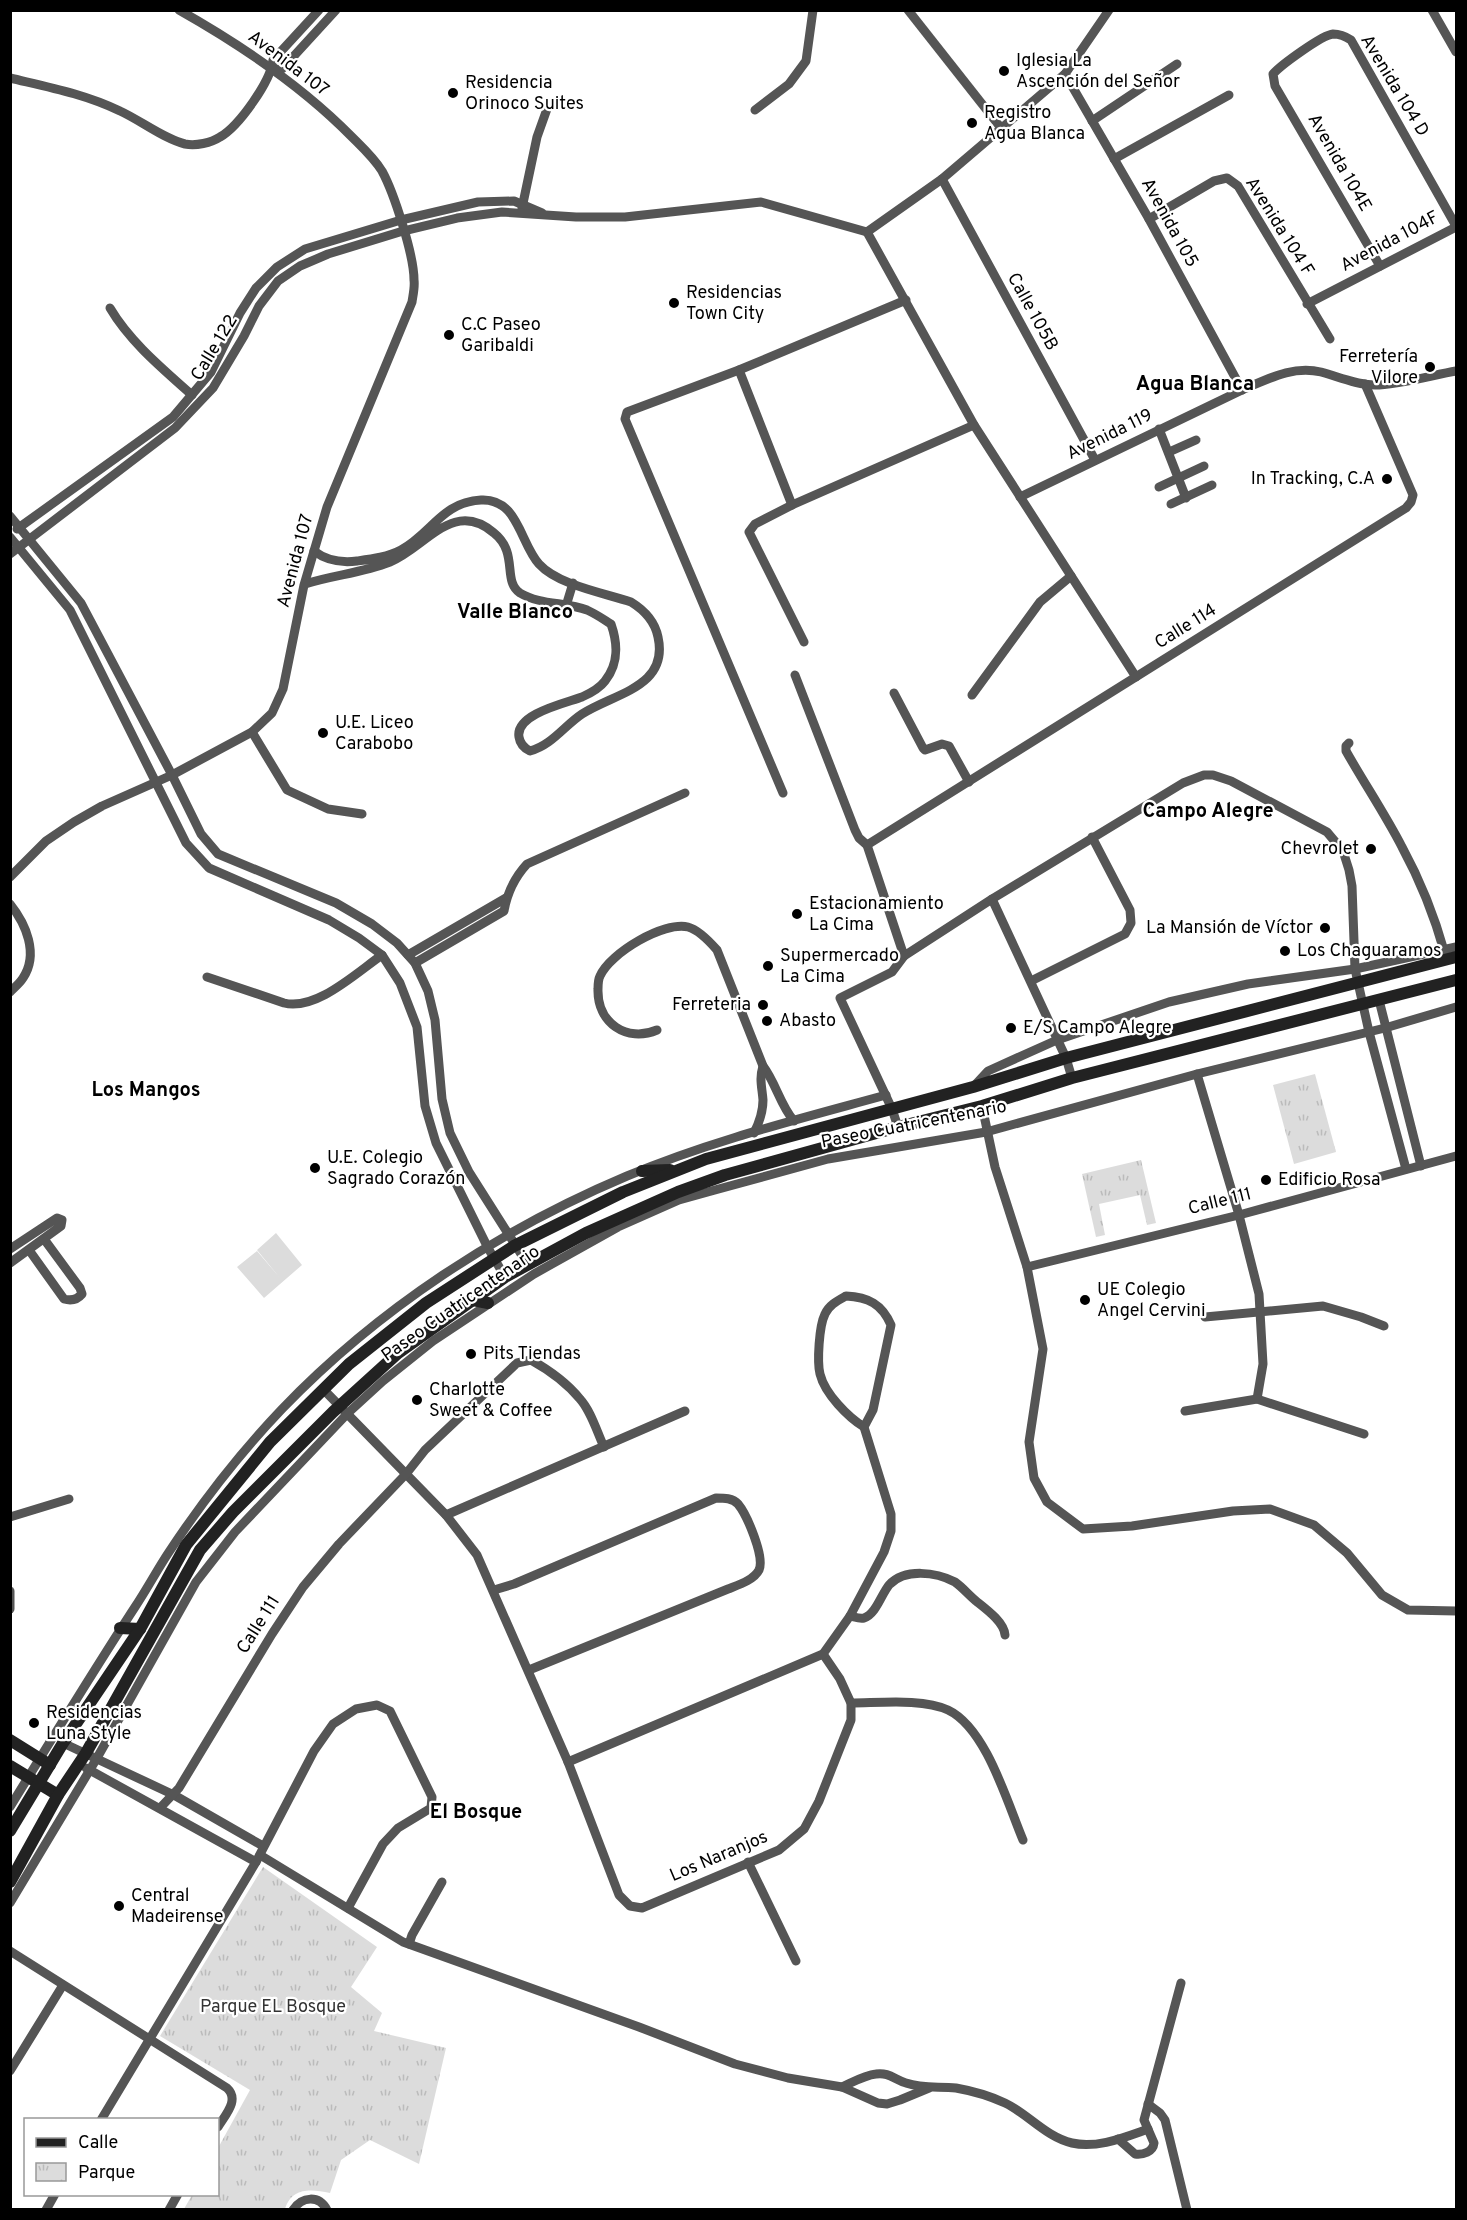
<svg xmlns="http://www.w3.org/2000/svg" width="1467" height="2220" viewBox="0 0 1467 2220" font-family="Overpass,sans-serif">
<style>
.green{fill:#dcdcdc}
.park{fill:url(#park-tufts)}
.lines{fill:none;stroke-linecap:round;stroke-linejoin:round}
.street{stroke:#555;stroke-width:9}
.secondary{stroke:#222;stroke-width:12}
.poi-dot{fill:#000;stroke:#fff;stroke-width:2}
.labels{text-anchor:middle;dominant-baseline:central;stroke-width:4.5;stroke-linejoin:round;paint-order:stroke}
.poi-label{font-size:18px;fill:#000;stroke:#fff;text-anchor:start}
.street-label{font-size:18px;fill:#000;stroke:#fff}
.park-label{font-size:18px;fill:#333;stroke:#fff}
.neighbourhood-label{font-size:20px;font-weight:bold;fill:#000;stroke:#fff}
</style>
<defs>
<pattern id="park-tufts" width="24" height="20" patternUnits="userSpaceOnUse" patternTransform="scale(1.5)"><rect width="24" height="20" fill="#dcdcdc"/><path d="M3 7l-1-3M5 7V3M7 7l1-3M15 17l-1-3M17 17v-4M19 17l1-3" fill="none" stroke="#bbb"/></pattern>
</defs>
<rect width="100%" height="100%" fill="#fff"/>
<polygon class="green" points="276,1233 302,1265 264,1298 237,1267 257,1251 280,1278 257,1250"/>
<g class="park">
<polygon points="1315,1074 1336,1152 1294,1164 1273,1085"/>
<polygon points="1141,1160 1156,1223 1147,1225 1140,1195 1099,1204 1105,1235 1096,1237 1082,1174"/>
<path d="M 263,1867 L 377,1947 L 351,1987 L 382,2013 L 374,2031 L 446,2048 L 419,2164 L 370,2140 L 341,2160 L 330,2193 C 311,2189 292,2187 285,2209 L 184,2209 L 192,2195 L 218,2194 L 218,2148 L 250,2090 L 160,2036 Z"/>
</g>
<g class="lines">
<g class="street">
<polyline points="908,10 1001,128"/>
<polyline points="1432,10 1456,52"/>
<polyline points="272,69 282,69 336,10"/>
<polyline points="1065,74 1149,219 1242,390"/>
<path d="M 10,78 C 48,87 85,94 120,111 C 140,120 164,139 185,144 C 196,146 211,143 220,137 C 239,126 271,81 273,60 L 319,10"/>
<polyline points="755,110 789,84 806,61 813,10"/>
<polyline points="1092,121 1177,64"/>
<polyline points="1114,159 1229,95"/>
<polyline points="942,179 1095,460"/>
<polyline points="522,208 537,137 547,109"/>
<polyline points="1149,219 1214,181 1227,178 1238,186 1330,339"/>
<polyline points="867,232 974,425 1136,677"/>
<path d="M 1380,266 L 1275,86 L 1273,74 C 1281,65 1322,35 1333,34 C 1340,34 1345,36 1351,40 L 1456,226"/>
<polyline points="1307,304 1456,227"/>
<path d="M 110,308 C 130,342 163,369 192,395"/>
<polyline points="739,370 792,505 974,425"/>
<polyline points="1159,429 1186,498"/>
<polyline points="1169,452 1196,440"/>
<polyline points="1159,487 1204,466"/>
<path d="M 1020,497 L 1242,390 C 1268,379 1293,365 1321,372 C 1339,377 1357,385 1375,385 C 1398,385 1433,375 1456,371"/>
<polyline points="1171,504 1212,485"/>
<polyline points="792,505 755,524 749,532 804,642"/>
<polyline points="10,516 81,603 172,775 201,834 218,854 336,903 372,924 397,943 415,963 428,991 435,1020 442,1099 450,1133 469,1172 528,1265"/>
<polyline points="17,529 173,417 211,372 240,313 256,288 277,267 305,249 401,220 478,202 514,201 542,213"/>
<polyline points="10,537 70,610 186,843 209,868 329,920 359,938 382,955 400,983 417,1027 425,1106 436,1143 488,1248 505,1277"/>
<polyline points="10,554 175,428 213,388 244,336 259,306 278,281 300,266 328,254 403,231 457,218 502,212 576,217 625,217 761,202 867,232 942,179 1065,74 1109,10"/>
<path d="M 305,584 C 333,575 362,573 390,562 C 425,548 453,498 494,533 C 519,553 502,581 520,593 C 540,605 566,602 587,610 C 596,614 603,619 611,624 C 618,644 619,663 605,681 C 599,689 591,693 582,697 C 566,703 515,714 519,737 C 520,744 524,748 530,751 C 552,745 564,726 582,714 C 615,693 669,687 658,637 C 655,622 644,610 631,602 C 604,593 558,585 539,564 C 520,543 518,498 481,500 C 442,502 432,533 401,550 C 388,557 372,559 357,561 C 341,563 327,561 314,551"/>
<polyline points="566,606 573,583"/>
<polyline points="795,675 855,830 859,838 867,845 904,956 992,899 1183,783 1204,775 1213,775 1231,781 1327,832 1343,851 1349,870 1352,886 1355,969 1369,1032 1406,1169"/>
<polyline points="894,693 923,748 925,750 942,744 949,746 969,782"/>
<polyline points="972,695 1040,602 1071,576"/>
<polyline points="252,732 287,790 328,809 362,814"/>
<path d="M 1349,743 L 1346,746 L 1346,751 C 1364,783 1385,814 1402,847 C 1420,880 1435,918 1445,954"/>
<polyline points="783,793 625,419 627,412 739,370 906,300"/>
<polyline points="867,845 1406,508 1411,502 1413,495 1365,384"/>
<path d="M 10,877 L 46,841 L 74,822 L 102,806 L 172,775 L 252,732 L 272,713 L 283,689 L 304,585 L 327,507 L 412,302 C 413,295 415,287 414,280 C 414,255 394,193 382,171 C 374,158 362,147 352,137 C 302,86 241,45 179,10"/>
<polyline points="992,899 1066,1058 1072,1078"/>
<path d="M 10,904 C 26,924 39,954 23,978 C 20,983 15,987 10,992"/>
<polyline points="408,955 506,898"/>
<path d="M 415,963 L 504,911 C 507,894 515,877 527,864 L 685,793"/>
<path d="M 207,977 L 284,1003 C 316,1011 356,973 382,955"/>
<polyline points="1031,981 1125,934 1131,923 1130,910 1092,837"/>
<polyline points="1379,1000 1421,1166"/>
<path d="M 657,1030 C 627,1043 597,1023 598,989 C 598,985 598,980 600,976 C 610,953 664,921 688,927 C 699,930 710,942 717,950 L 763,1066 C 776,1083 780,1105 794,1121"/>
<polyline points="1197,1074 1239,1215 1259,1294 1263,1364 1257,1399"/>
<polyline points="975,1085 988,1071 1057,1040 1169,1002 1248,984 1355,969 1456,947"/>
<polyline points="982,1106 995,1167 1027,1267 1043,1349 1029,1442 1034,1478 1047,1502 1083,1529 1132,1526 1233,1511 1270,1509 1314,1525 1347,1553 1382,1595 1408,1610 1456,1611"/>
<polyline points="898,1127 892,1109 840,998 892,972 904,956"/>
<path d="M 754,1133 C 759,1123 763,1111 763,1100 C 762,1087 759,1079 763,1066"/>
<polyline points="10,1249 57,1218 62,1220 61,1226 10,1263"/>
<path d="M 29,1250 L 64,1299 C 71,1301 77,1300 82,1294 L 80,1288 L 44,1239"/>
<polyline points="1027,1267 1239,1215 1456,1156"/>
<path d="M 846,1296 C 868,1297 882,1304 891,1325 L 873,1410 L 864,1427 C 848,1417 825,1394 820,1374 C 817,1362 819,1326 825,1314 C 829,1305 837,1301 846,1296 Z"/>
<polyline points="1205,1317 1323,1306 1361,1317 1384,1326"/>
<polyline points="323,1389 446,1515 477,1555 568,1762 619,1895 630,1906 642,1908 779,1850 804,1829 819,1801 851,1720 851,1703 840,1679 823,1654"/>
<polyline points="1185,1411 1257,1399 1364,1434"/>
<polyline points="446,1515 685,1411"/>
<polyline points="10,1517 69,1499"/>
<path d="M 494,1590 L 514,1584 L 716,1498 C 724,1498 733,1498 738,1504 C 747,1515 765,1557 759,1570 C 754,1580 738,1585 728,1589 L 529,1670"/>
<polyline points="10,1591 10,1609"/>
<path d="M 850,1616 C 855,1617 859,1619 864,1618 C 876,1614 881,1595 889,1585 C 905,1568 936,1572 955,1582 C 962,1587 969,1595 976,1601 C 986,1609 1004,1622 1005,1635"/>
<path d="M 851,1703 C 878,1703 923,1698 948,1710 C 986,1728 1007,1802 1023,1840"/>
<polyline points="63,1743 174,1795 263,1846"/>
<polyline points="568,1762 823,1654 850,1616 884,1552 891,1531 891,1514 864,1427"/>
<polyline points="86,1768 256,1862"/>
<path d="M 10,1807 C 51,1740 92,1673 135,1607 C 147,1589 157,1570 169,1552 C 202,1502 241,1452 282,1409 C 378,1309 499,1230 627,1176 C 710,1141 799,1119 886,1095"/>
<path d="M 160,1808 L 179,1788 L 272,1634 L 303,1587 L 339,1544 L 406,1474 L 425,1450 L 517,1363 L 531,1360 C 549,1370 567,1383 580,1399 C 591,1411 597,1432 604,1447"/>
<polyline points="260,1855 403,1942 639,2027 735,2064 788,2078 842,2087 878,2103 887,2104 900,2100 929,2088"/>
<polyline points="748,1862 796,1961"/>
<polyline points="10,1903 97,1758 196,1582 235,1532 348,1413 383,1381 433,1341 534,1274 618,1227 679,1200 715,1190 828,1159 986,1132 1197,1074 1385,1028 1456,1007"/>
<polyline points="409,1944 412,1935 442,1882"/>
<path d="M 10,1951 L 227,2088 C 240,2100 225,2115 218,2127"/>
<polyline points="10,2071 63,1985"/>
<path d="M 842,2087 C 853,2082 865,2075 876,2074 C 889,2072 895,2080 906,2083 C 923,2089 939,2086 956,2088 C 973,2091 990,2096 1005,2103 C 1028,2114 1046,2137 1072,2143 C 1097,2149 1125,2137 1148,2129"/>
<polyline points="1148,2104 1160,2113 1165,2120 1187,2210"/>
<polyline points="101,2120 256,1862 314,1751 333,1724 356,1709 377,1705 390,1711 432,1797 431,1808 398,1828 383,1844 348,1908"/>
<path d="M 1118,2139 L 1135,2154 C 1143,2155 1153,2152 1154,2143 L 1144,2120 L 1181,1983"/>
<polyline points="46,2210 55,2194"/>
<polyline points="169,2210 178,2194"/>
<path d="M 293,2210 C 302,2196 319,2195 327,2210"/>
</g>
<g class="secondary">
<polyline points="642,1171 670,1170"/>
<polyline points="473,1300 488,1303"/>
<polyline points="120,1628 140,1629"/>
<polyline points="10,1740 50,1765"/>
<polyline points="10,1766 58,1795"/>
<polyline points="10,1831 63,1743 140,1629 186,1545 270,1442 349,1364 426,1303 514,1246 623,1192 706,1159 973,1087 1066,1058 1456,957"/>
<polyline points="10,1882 58,1795 86,1753 200,1550 233,1512 333,1412 398,1353 505,1277 586,1233 678,1192 725,1175 898,1127 982,1106 1072,1078 1456,980"/>
</g>
</g>
<g class="poi-dot">
<circle cx="1004" cy="71" r="6"/>
<circle cx="453" cy="93" r="6"/>
<circle cx="972" cy="123" r="6"/>
<circle cx="674" cy="303" r="6"/>
<circle cx="449" cy="335" r="6"/>
<circle cx="1430" cy="367" r="6"/>
<circle cx="1387" cy="479" r="6"/>
<circle cx="323" cy="733" r="6"/>
<circle cx="1371" cy="849" r="6"/>
<circle cx="797" cy="914" r="6"/>
<circle cx="1325" cy="928" r="6"/>
<circle cx="1285" cy="951" r="6"/>
<circle cx="768" cy="966" r="6"/>
<circle cx="763" cy="1005" r="6"/>
<circle cx="767" cy="1021" r="6"/>
<circle cx="1011" cy="1028" r="6"/>
<circle cx="315" cy="1168" r="6"/>
<circle cx="1266" cy="1180" r="6"/>
<circle cx="1085" cy="1300" r="6"/>
<circle cx="471" cy="1354" r="6"/>
<circle cx="417" cy="1400" r="6"/>
<circle cx="34" cy="1723" r="6"/>
<circle cx="119" cy="1906" r="6"/>
</g>
<g class="labels">
<g class="poi-label">
<text x="1016" y="61">Iglesia La<tspan x="1016" dy="21">Ascención del Señor</tspan></text>
<text x="465" y="83">Residencia<tspan x="465" dy="21">Orinoco Suites</tspan></text>
<text x="984" y="113">Registro<tspan x="984" dy="21">Agua Blanca</tspan></text>
<text x="686" y="293">Residencias<tspan x="686" dy="21">Town City</tspan></text>
<text x="461" y="325">C.C Paseo<tspan x="461" dy="21">Garibaldi</tspan></text>
<text x="1418" y="357" text-anchor="end">Ferretería<tspan x="1418" dy="21">Vilore</tspan></text>
<text x="1375" y="479" text-anchor="end">In Tracking, C.A</text>
<text x="335" y="723">U.E. Liceo<tspan x="335" dy="21">Carabobo</tspan></text>
<text x="1359" y="849" text-anchor="end">Chevrolet</text>
<text x="809" y="904">Estacionamiento<tspan x="809" dy="21">La Cima</tspan></text>
<text x="1313" y="928" text-anchor="end">La Mansión de Víctor</text>
<text x="1297" y="951">Los Chaguaramos</text>
<text x="780" y="956">Supermercado<tspan x="780" dy="21">La Cima</tspan></text>
<text x="751" y="1005" text-anchor="end">Ferreteria</text>
<text x="779" y="1021">Abasto</text>
<text x="1023" y="1028">E/S Campo Alegre</text>
<text x="327" y="1158">U.E. Colegio<tspan x="327" dy="21">Sagrado Corazón</tspan></text>
<text x="1278" y="1180">Edificio Rosa</text>
<text x="1097" y="1290">UE Colegio<tspan x="1097" dy="21">Angel Cervini</tspan></text>
<text x="483" y="1354">Pits Tiendas</text>
<text x="429" y="1390">Charlotte<tspan x="429" dy="21">Sweet &amp; Coffee</tspan></text>
<text x="46" y="1713">Residencias<tspan x="46" dy="21">Luna Style</tspan></text>
<text x="131" y="1896">Central<tspan x="131" dy="21">Madeirense</tspan></text>
</g>
<g class="street-label">
<text transform="translate(288 64) rotate(37)">Avenida 107</text>
<text transform="translate(1394 86) rotate(59)">Avenida 104 D</text>
<text transform="translate(1339 163) rotate(60)">Avenida 104E</text>
<text transform="translate(1169 223) rotate(61)">Avenida 105</text>
<text transform="translate(1279 227) rotate(58)">Avenida 104 F</text>
<text transform="translate(1390 242) rotate(-28)">Avenida 104F</text>
<text transform="translate(1032 312) rotate(61)">Calle 105B</text>
<text transform="translate(215 348) rotate(-59)">Calle 122</text>
<text transform="translate(1110 435) rotate(-26)">Avenida 119</text>
<text transform="translate(296 561) rotate(-75)">Avenida 107</text>
<text transform="translate(1186 627) rotate(-32)">Calle 114</text>
<text transform="translate(914 1125) rotate(-11)">Paseo Cuatricentenario</text>
<text transform="translate(1220 1202) rotate(-14)">Calle 111</text>
<text transform="translate(461 1304) rotate(-35)">Paseo Cuatricentenario</text>
<text transform="translate(259 1625) rotate(-58)">Calle 111</text>
<text transform="translate(719 1857) rotate(-23)">Los Naranjos</text>
</g>
<g class="park-label">
<text x="273" y="2007">Parque EL Bosque</text>
</g>
<g class="neighbourhood-label">
<text x="1195" y="385">Agua Blanca</text>
<text x="515" y="613">Valle Blanco</text>
<text x="1208" y="812">Campo Alegre</text>
<text x="146" y="1091">Los Mangos</text>
<text x="476" y="1813">El Bosque</text>
</g>
</g>
<rect width="1467" height="2220" fill="none" stroke="#000000" stroke-width="24"/>
<rect x="24" y="2118" width="195" height="78" fill="#ffffff" stroke="#999999" stroke-width="1.5"/>
<rect x="36" y="2138" width="30" height="9" fill="#222222" stroke="#999999" stroke-width="1.5"/>
<text x="78" y="2148" font-size="18" fill="#000000">Calle</text>
<rect x="36" y="2163" width="30" height="18" fill="url(#park-tufts)" stroke="#999999" stroke-width="1.5"/>
<text x="78" y="2178" font-size="18" fill="#000000">Parque</text>
</svg>
